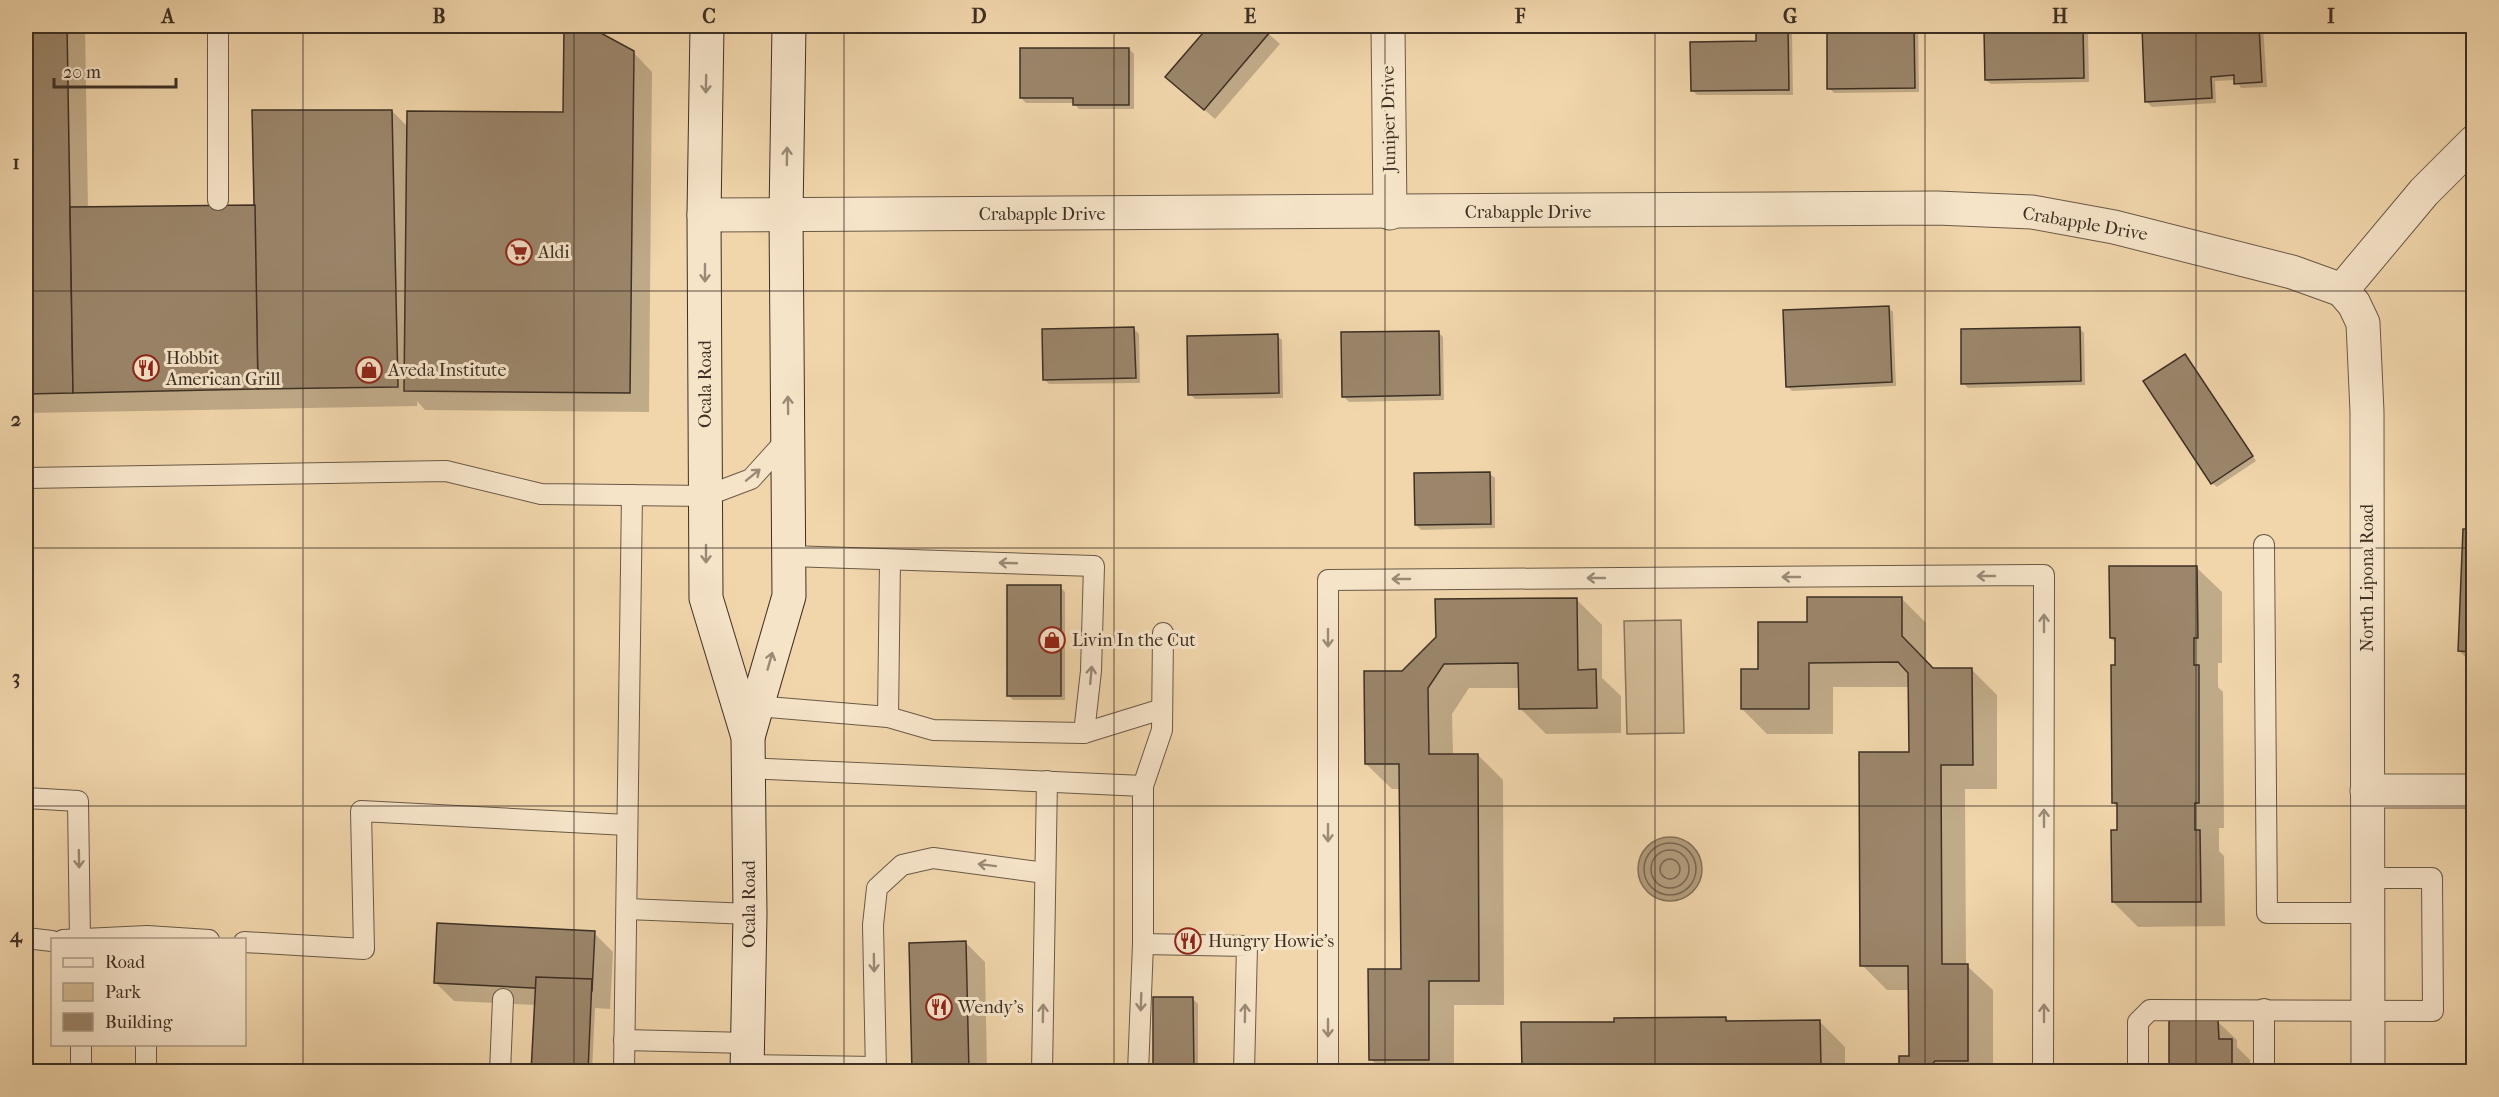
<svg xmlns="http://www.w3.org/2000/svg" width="2499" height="1097" viewBox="0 0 2499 1097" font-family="'IM FELL French Canon',serif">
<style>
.green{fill:#d2ba95;stroke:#88755c;stroke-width:1.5}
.water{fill:#b49e7e;stroke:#84725a;stroke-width:1.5}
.shadow{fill:#0003}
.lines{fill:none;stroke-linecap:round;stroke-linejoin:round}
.shore{stroke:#786751;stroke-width:1.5}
.building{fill:#9b866b;stroke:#3d3024;stroke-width:1.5}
.service-casing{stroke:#6a5a46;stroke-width:22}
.minor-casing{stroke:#6a5a46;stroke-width:35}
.secondary-casing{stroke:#3d3024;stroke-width:35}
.service{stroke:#f6e4c9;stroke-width:20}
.minor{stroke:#f6e4c9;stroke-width:33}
.secondary{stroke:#f6e4c9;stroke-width:33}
.oneway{stroke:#9a8a76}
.grid{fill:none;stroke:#3d3024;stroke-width:1.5;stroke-opacity:0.55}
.labels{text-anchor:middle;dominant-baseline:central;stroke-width:6;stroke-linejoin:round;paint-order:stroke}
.street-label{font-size:18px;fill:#3d3024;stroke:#f6e4c9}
.poi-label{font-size:18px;fill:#3d3024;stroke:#f6e4c9;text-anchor:start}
.neatline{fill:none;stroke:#3d3024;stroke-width:2}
.grid-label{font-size:20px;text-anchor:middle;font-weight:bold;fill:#3d3024}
</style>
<rect width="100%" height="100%" fill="#f1d6ac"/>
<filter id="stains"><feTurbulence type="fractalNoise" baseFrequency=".00333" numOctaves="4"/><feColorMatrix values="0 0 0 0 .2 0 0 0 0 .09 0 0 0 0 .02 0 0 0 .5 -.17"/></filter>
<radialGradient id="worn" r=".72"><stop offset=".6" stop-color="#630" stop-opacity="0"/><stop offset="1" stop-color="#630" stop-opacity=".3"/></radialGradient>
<polygon class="green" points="1681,620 1684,733 1627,734 1624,621"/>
<circle class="water" cx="1670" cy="869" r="32"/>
<g class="shadow">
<polygon points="26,26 85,26 88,209 256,206 392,111 409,128 565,114 565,26 585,26 633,52 652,72 649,412 425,410 417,401 417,406 26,413"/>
<polygon points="1211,26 1260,26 1280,44 1215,119 1167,77"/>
<polygon points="1757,26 1788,26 1792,30 1793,95 1697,95 1692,90 1757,43"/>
<polygon points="1828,26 1918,26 1919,92 1834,93 1829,88"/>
<polygon points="2211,26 2263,26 2267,87 2241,88 2236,80 2215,81 2216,103 2152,107 2147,102 2143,29"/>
<polygon points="2083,29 2088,34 2089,82 1991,84 1986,80"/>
<polygon points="1129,49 1134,54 1134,109 1079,109 1074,103 1026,103 1021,98"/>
<polygon points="1888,307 1893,312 1896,386 1792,391 1787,386"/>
<polygon points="2079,328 2084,333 2085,385 1968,388 1963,383"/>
<polygon points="1134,329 1139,334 1140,383 1049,384 1044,379"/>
<polygon points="1438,332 1443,337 1444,400 1349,402 1344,397"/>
<polygon points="1277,336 1282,340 1283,398 1195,399 1190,394"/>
<polygon points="2185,356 2256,461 2217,487 2212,483"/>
<polygon points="1490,474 1495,478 1495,528 1421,530 1416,525"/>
<polygon points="2474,531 2474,665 2459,651"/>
<polygon points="2196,567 2222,592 2222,663 2218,663 2218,687 2223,692 2224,828 2219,828 2219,851 2224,856 2225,926 2138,927 2113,902 2119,832 2118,808 2113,803 2116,643 2111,638"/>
<polygon points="1060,587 1065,592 1065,700 1013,700 1008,695"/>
<polygon points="1901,598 1926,623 1926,662 1933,670 1972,670 1997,695 1997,789 1965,789 1966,965 1993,990 1993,1072 1383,1072 1371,1059 1402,971 1401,789 1392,789 1366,764 1403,672 1577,600 1602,625 1602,678 1621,696 1621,733 1546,734 1521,709 1520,688 1469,688 1452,714 1453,755 1478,755 1503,780 1504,1005 1454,1005 1454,1071 1523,1070 1615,1023 1726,1018 1730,1022 1820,1022 1845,1047 1845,1068 1901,1068 1910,1057 1910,990 1887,990 1862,965 1910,753 1910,687 1833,687 1833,734 1767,734 1742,709 1759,671 1808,623"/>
<polygon points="594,933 613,952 610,1009 595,1008 592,1072 533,1072 536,1005 454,1001 435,982"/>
<polygon points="966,943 985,962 987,1072 913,1072"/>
<polygon points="1193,999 1198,1004 1198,1072 1155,1072"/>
<polygon points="2217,1021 2237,1040 2237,1047 2250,1060 2250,1072 2170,1072"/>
</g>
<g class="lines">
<g class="shore">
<circle cx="1670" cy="869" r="26"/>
<circle cx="1670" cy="869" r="19"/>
<circle cx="1670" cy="869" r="10"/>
</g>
</g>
<g class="building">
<polygon points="26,26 67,26 73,393 26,394"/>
<polygon points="564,26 588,26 634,51 630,393 404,391 407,111 563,112"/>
<polygon points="1209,26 1262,26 1270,32 1204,110 1165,77"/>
<polygon points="1756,26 1788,26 1789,90 1691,91 1690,42 1756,41"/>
<polygon points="1827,26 1914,26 1915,88 1827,89"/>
<polygon points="2182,26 2259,26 2262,82 2234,84 2234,75 2211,77 2212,98 2145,102 2142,28"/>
<polygon points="2083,28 2084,78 1985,80 1984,30"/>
<polygon points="1020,48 1129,48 1129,105 1073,105 1073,98 1020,98"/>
<polygon points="252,110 392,110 398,387 258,389"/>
<polygon points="255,205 258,389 73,393 70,207"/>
<polygon points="1889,306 1892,382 1786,387 1783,310"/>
<polygon points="1134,327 1136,378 1043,380 1042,329"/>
<polygon points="2080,327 2081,381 1961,384 1961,329"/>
<polygon points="1439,331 1440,395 1342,397 1341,332"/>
<polygon points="1278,334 1279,393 1188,395 1187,336"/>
<polygon points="2185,354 2253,456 2211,484 2143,381"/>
<polygon points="1490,472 1491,524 1415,525 1414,473"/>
<polygon points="2463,529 2474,529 2474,652 2458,651"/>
<polygon points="2109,566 2197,566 2198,638 2194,638 2194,665 2199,665 2199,803 2195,803 2195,830 2200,830 2201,902 2112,902 2111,830 2117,830 2117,803 2112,803 2111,665 2115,665 2115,638 2110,638"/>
<rect x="1007" y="585" width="54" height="111"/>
<polygon points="1807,597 1902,597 1902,636 1933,668 1972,668 1973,765 1941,765 1942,964 1968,964 1968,1061 1935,1061 1925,1072 1440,1072 1440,1069 1522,1069 1521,1022 1614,1022 1614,1018 1726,1017 1726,1021 1820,1020 1821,1067 1899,1066 1899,1056 1909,1056 1908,966 1860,966 1859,752 1909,752 1908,673 1898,662 1809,663 1809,709 1741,709 1741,669 1758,669 1758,622 1807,622"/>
<polygon points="1577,598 1578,670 1596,669 1597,708 1519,709 1518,663 1444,664 1428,688 1429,754 1478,754 1479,981 1429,981 1429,1060 1369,1060 1368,969 1401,969 1399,764 1365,764 1364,671 1402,671 1436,637 1435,599"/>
<polygon points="437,923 595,931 592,991 434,983"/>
<polygon points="966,941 969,1072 912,1072 909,943"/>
<polygon points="536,977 592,979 588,1072 531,1072"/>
<polygon points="1153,997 1193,997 1194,1072 1153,1072"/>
<polygon points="2169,1020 2218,1020 2219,1039 2232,1039 2232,1072 2169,1072"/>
</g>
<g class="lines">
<g class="service-casing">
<g id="service">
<polyline points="218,26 218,200"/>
<polyline points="26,478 446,471 541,494 706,496 751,479 788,438"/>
<polyline points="2264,545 2267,913 2367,913"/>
<polyline points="789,556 1094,566 1091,671 1084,733"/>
<polyline points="757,706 888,717 933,730 1084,733 1162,709"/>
<polyline points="888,717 890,560"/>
<polyline points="748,768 1143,786 1143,944 1138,1072"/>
<polyline points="1143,786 1162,730 1163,633"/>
<polyline points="26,798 78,801 80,940"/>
<polyline points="627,909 750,914"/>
<polyline points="26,938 52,941"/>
<polyline points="63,940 147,936 209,940"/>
<polyline points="244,942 364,949 361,811 627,825"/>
<polyline points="1143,944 1247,946 1244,1072"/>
<polyline points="2264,1009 2264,1072"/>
<polyline points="624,1040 748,1043"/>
<polyline points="81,1044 81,1072"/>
<polyline points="747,1065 876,1067"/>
<polyline points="146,1072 146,1044"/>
<polyline points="500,1072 503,999"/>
<polyline points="624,1072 632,495"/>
<polyline points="876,1072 873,925 877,888 902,865 933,858 1045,873"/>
<polyline points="1042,1072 1047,781"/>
<polyline points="1328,1072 1328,580 2044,575 2043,1072"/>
<polyline points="2138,1072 2138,1022 2150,1010 2433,1011 2432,878 2367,878"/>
</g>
</g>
<g class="minor-casing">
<g id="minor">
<polyline points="1388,26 1390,213"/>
<polyline points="704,215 1937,208 2032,212 2114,227 2292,272 2342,290"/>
<polyline points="2342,290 2354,304 2363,323 2367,412 2368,1072"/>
<polyline points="2342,290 2424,192 2474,142"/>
<polyline points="2367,791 2474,791"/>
</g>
</g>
<g class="secondary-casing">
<g id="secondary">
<polyline points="707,26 704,215 706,598 748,737 750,914 747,1072"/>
<polyline points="748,737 789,596 786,215 789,26"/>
</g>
</g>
<use href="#service" class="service"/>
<use href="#minor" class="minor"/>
<use href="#secondary" class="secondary"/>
</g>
<defs><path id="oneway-shaft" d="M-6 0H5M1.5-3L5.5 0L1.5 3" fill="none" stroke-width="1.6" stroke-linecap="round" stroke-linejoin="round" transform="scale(1.5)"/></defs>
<g class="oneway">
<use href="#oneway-shaft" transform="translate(706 84) rotate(91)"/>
<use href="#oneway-shaft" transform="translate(787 156) rotate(-89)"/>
<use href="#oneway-shaft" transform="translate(705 273) rotate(90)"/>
<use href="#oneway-shaft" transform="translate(788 405) rotate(-91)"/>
<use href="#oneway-shaft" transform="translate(753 475) rotate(-39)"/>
<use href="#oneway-shaft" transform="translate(706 554) rotate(90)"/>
<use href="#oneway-shaft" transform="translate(1008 563) rotate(-178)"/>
<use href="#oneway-shaft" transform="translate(1986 576) rotate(180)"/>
<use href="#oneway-shaft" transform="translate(1791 577) rotate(180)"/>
<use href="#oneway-shaft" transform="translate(1596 578) rotate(180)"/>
<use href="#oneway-shaft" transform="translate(1401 579) rotate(180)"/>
<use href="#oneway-shaft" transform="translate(2044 623) rotate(-90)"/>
<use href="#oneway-shaft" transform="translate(1328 638) rotate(90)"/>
<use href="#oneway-shaft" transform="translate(770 661) rotate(-74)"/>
<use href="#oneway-shaft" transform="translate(1091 675) rotate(-85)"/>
<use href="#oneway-shaft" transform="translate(2044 818) rotate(-90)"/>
<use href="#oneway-shaft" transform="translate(1328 833) rotate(90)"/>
<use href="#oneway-shaft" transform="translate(79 859) rotate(89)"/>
<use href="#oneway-shaft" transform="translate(987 865) rotate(-173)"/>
<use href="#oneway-shaft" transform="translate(874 963) rotate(89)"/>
<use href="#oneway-shaft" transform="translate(1141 1002) rotate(92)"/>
<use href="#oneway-shaft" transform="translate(1043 1013) rotate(-89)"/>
<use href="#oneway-shaft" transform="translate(1245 1013) rotate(-89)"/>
<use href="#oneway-shaft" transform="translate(2044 1013) rotate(-90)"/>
<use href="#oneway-shaft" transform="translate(1328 1028) rotate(90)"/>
</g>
<path class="grid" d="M 303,26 L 303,1072M 574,26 L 574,1072M 844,26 L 844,1072M 1114,26 L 1114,1072M 1385,26 L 1385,1072M 1655,26 L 1655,1072M 1925,26 L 1925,1072M 2196,26 L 2196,1072M 26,291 L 2474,291M 26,548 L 2474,548M 26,806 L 2474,806"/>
<defs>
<g id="supermarket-ring" transform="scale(1.35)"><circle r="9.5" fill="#f6e4c9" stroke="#8f2418" stroke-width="1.5"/><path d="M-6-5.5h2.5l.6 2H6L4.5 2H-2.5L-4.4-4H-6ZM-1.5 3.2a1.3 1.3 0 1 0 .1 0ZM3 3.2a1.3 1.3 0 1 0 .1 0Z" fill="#8f2418"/></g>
<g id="restaurant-ring" transform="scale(1.35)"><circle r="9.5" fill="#f6e4c9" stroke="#8f2418" stroke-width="1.5"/><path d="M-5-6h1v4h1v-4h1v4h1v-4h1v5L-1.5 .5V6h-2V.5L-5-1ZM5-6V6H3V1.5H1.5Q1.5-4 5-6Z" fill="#8f2418"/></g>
<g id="shop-ring" transform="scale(1.35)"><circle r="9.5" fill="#f6e4c9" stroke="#8f2418" stroke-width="1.5"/><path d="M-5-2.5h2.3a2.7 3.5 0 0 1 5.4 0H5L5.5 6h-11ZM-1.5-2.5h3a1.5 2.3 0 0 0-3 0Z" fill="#8f2418"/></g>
</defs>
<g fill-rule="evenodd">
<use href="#supermarket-ring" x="519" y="252"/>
<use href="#restaurant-ring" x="146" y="368"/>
<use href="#shop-ring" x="369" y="370"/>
<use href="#shop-ring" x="1052" y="640"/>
<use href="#restaurant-ring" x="1188" y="941"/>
<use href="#restaurant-ring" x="939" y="1007"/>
</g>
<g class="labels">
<g class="street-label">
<text transform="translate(1389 119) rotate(-91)">Juniper Drive</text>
<text x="1528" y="212">Crabapple Drive</text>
<text x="1042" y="214">Crabapple Drive</text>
<text transform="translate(2085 224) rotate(10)">Crabapple Drive</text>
<text transform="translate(705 384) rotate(-90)">Ocala Road</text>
<text transform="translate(2367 578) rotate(-90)">North Lipona Road</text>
<text transform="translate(749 904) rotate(-90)">Ocala Road</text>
</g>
<g class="poi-label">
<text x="538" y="252">Aldi</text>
<text x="166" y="358">Hobbit<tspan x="166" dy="21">American Grill</tspan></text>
<text x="388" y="370">Aveda Institute</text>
<text x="1072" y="640">Livin In the Cut</text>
<text x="1208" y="941">Hungry Howie's</text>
<text x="958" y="1007">Wendy's</text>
</g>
</g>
<rect width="2499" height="1097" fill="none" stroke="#f1d6ac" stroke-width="66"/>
<rect x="51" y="938" width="195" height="108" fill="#f6e4c9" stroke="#ac9c87" stroke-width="1.5"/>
<rect x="63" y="958" width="30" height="9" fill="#f6e4c9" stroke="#ac9c87" stroke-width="1.5"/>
<text x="105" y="968" font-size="18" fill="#3d3024">Road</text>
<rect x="63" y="983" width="30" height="18" fill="#d2ba95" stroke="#ac9c87" stroke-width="1.5"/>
<text x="105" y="998" font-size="18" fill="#3d3024">Park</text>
<rect x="63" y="1013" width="30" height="18" fill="#9b866b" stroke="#ac9c87" stroke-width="1.5"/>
<text x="105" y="1028" font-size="18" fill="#3d3024">Building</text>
<path d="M54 78v9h122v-9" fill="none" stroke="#3d3024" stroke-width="3"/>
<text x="63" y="78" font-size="18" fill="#3d3024" stroke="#f6e4c9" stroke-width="4.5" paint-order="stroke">20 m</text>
<rect x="33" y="33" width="2433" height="1031" class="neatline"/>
<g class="grid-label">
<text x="168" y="23">A</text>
<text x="439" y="23">B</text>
<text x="709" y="23">C</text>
<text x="979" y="23">D</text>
<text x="1250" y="23">E</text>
<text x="1520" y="23">F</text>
<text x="1790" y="23">G</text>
<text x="2060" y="23">H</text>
<text x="2331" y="23">I</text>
<text x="16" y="169">1</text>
<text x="16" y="426">2</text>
<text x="16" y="684">3</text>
<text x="16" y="942">4</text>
</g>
<rect width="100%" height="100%" filter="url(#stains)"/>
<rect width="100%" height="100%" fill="url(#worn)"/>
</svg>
